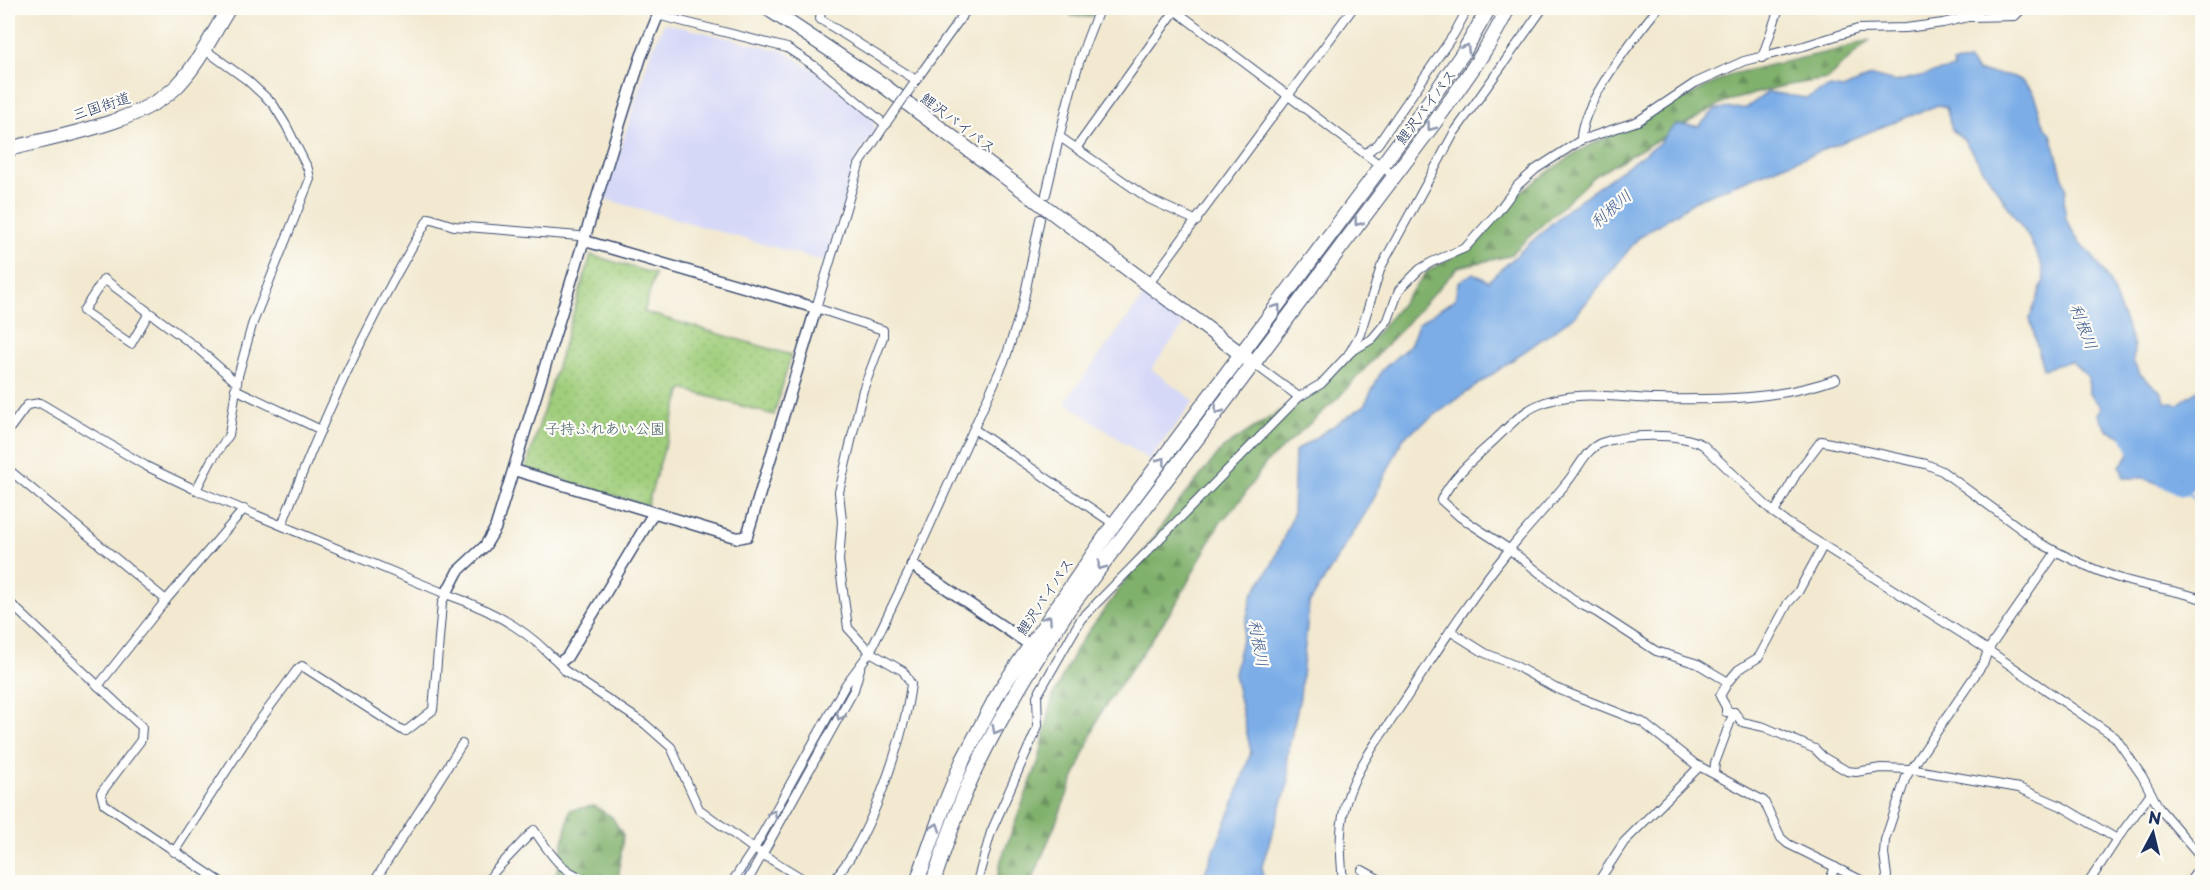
<svg xmlns="http://www.w3.org/2000/svg" width="2210" height="890" viewBox="0 0 2210 890" font-family="'Playpen Sans','Klee One',sans-serif">
<style>
.built{fill:#d6d8f8}
.forest{fill:url(#forest-firs);stroke:#4e7065;stroke-width:1.5}
.park{fill:url(#park-dots);stroke:#5e7e6d;stroke-width:1.5}
.water{fill:#7cade7;stroke:#4c6ea2;stroke-width:1.5}
.lines{fill:none;stroke-linecap:round;stroke-linejoin:round}
.stream{stroke:#7cade7;stroke-width:3}
.river{stroke:#7cade7;stroke-width:16}
.minor-casing{stroke:#3b4b6f;stroke-width:10}
.tertiary-casing{stroke:#3b4b6f;stroke-width:13}
.secondary-casing{stroke:#3b4b6f;stroke-width:14}
.primary-casing{stroke:#3b4b6f;stroke-width:16}
.trunk-casing{stroke:#3b4b6f;stroke-width:16}
.minor{stroke:#fff;stroke-width:8}
.tertiary{stroke:#fff;stroke-width:10}
.secondary{stroke:#fff;stroke-width:12}
.primary{stroke:#fff;stroke-width:14}
.trunk{stroke:#fff;stroke-width:14}
.minor-bridge-casing{stroke:#3b4b6f;stroke-width:10;stroke-linecap:butt}
.minor-bridge{stroke:#fff;stroke-width:8}
.oneway{stroke:#8d97ae}
.labels{text-anchor:middle;dominant-baseline:central;stroke-width:4.5;stroke-linejoin:round;paint-order:stroke}
.street-label{font-size:15px;fill:#1b2f5e;stroke:#fdfcf7}
.park-label{font-size:15px;fill:#435f67;stroke:#fdfcf7}
.water-label{font-size:16px;font-style:italic;fill:#3d5b8e;stroke:#fdfcf7}
</style>
<defs>
<pattern id="forest-firs" width="22" height="20" patternUnits="userSpaceOnUse" patternTransform="scale(1.5)"><rect width="22" height="20" fill="#80b16c"/><path d="M5 1l3.5 6h-7zM16 11l3.5 6h-7z" fill="#68905c"/></pattern>
<pattern id="park-dots" width="8" height="8" patternUnits="userSpaceOnUse" patternTransform="scale(1.5)"><rect width="8" height="8" fill="#a0ce7c"/><path d="M2 2h.1M6 6h.1" fill="none" stroke="#89b16e" stroke-width="1.8" stroke-linecap="round"/></pattern>
</defs>
<rect width="100%" height="100%" fill="#fdfcf7"/>
<filter id="ink" filterUnits="userSpaceOnUse"><feTurbulence type="fractalNoise" baseFrequency=".0167" numOctaves="2"/><feDisplacementMap in="SourceGraphic" scale="12" xChannelSelector="R" yChannelSelector="G"/><feConvolveMatrix kernelMatrix="1 2 1 2 8 2 1 2 1" color-interpolation-filters="sRGB"/></filter>
<filter id="wash" filterUnits="userSpaceOnUse"><feTurbulence type="fractalNoise" baseFrequency=".008" numOctaves="4" result="noise"/><feDisplacementMap in="SourceGraphic" scale="24" xChannelSelector="R" yChannelSelector="G"/><feGaussianBlur stdDeviation="1.35" result="paint"/><feColorMatrix in="noise" values="0 0 0 0 0 0 0 0 0 0 0 0 0 0 0 0 0 1.4 0 .05"/><feComposite in="paint" operator="in"/></filter>
<g filter="url(#wash)">
<rect width="100%" height="100%" fill="#f2e9d0"/>
<g class="built">
<polygon points="664,23 784,51 817,72 873,119 875,131 856,158 826,262 605,199 649,57"/>
<polygon points="1143,297 1184,325 1151,369 1194,401 1149,460 1065,402"/>
</g>
<g class="forest">
<polygon points="1069,8 1099,8 1091,17 1071,16"/>
<polygon points="1870,40 1827,79 1783,86 1724,102 1594,176 1509,256 1458,267 1338,398 1265,464 1240,501 1219,524 1176,604 1101,712 1034,876 1034,882 997,882 1001,860 1039,760 1053,696 1077,647 1111,601 1174,508 1223,448 1321,384 1375,336 1428,271 1481,241 1510,199 1577,152 1732,74 1837,50"/>
<polygon points="594,806 612,817 623,835 619,874 616,882 551,882 556,875 570,810"/>
</g>
<polygon class="park" points="591,255 655,274 644,312 791,355 774,415 682,389 647,506 526,468"/>
<path class="water" d="M 1969,61 L 1977,71 C 1988,74 2004,73 2014,77 C 2044,90 2033,115 2051,134 L 2066,189 L 2064,203 L 2066,220 L 2080,244 L 2090,252 L 2109,281 L 2134,346 L 2133,361 L 2139,373 L 2160,391 L 2166,402 L 2178,404 L 2202,387 L 2202,457 L 2196,469 L 2164,486 L 2144,478 L 2124,478 L 2120,466 L 2139,441 L 2108,431 L 2098,415 L 2101,407 L 2089,394 L 2088,377 L 2071,361 L 2043,369 L 2030,318 L 2044,280 L 2042,266 L 2029,238 L 1964,140 L 1952,130 L 1946,107 L 1938,105 L 1700,198 L 1639,237 L 1576,315 L 1404,437 L 1371,504 L 1309,604 L 1300,697 L 1287,756 L 1289,781 L 1262,865 L 1263,882 L 1201,882 L 1233,805 L 1251,752 L 1234,674 L 1252,595 L 1273,563 L 1293,515 L 1295,451 L 1364,406 L 1382,370 L 1411,344 L 1418,324 L 1455,299 L 1458,283 L 1473,273 L 1488,281 L 1570,207 L 1658,144 L 1675,125 L 1699,126 L 1716,109 L 1746,108 L 1768,92 L 1806,98 L 1830,87 L 1843,89 L 1872,76 L 1895,82 L 1954,68 L 1953,63 Z"/>
<g class="lines">
<g class="stream">
<polyline points="2183,488 2202,505"/>
<polyline points="831,722 849,689"/>
<polyline points="740,882 752,864"/>
</g>
<path class="river" d="M 2124,419 C 2132,449 2153,477 2183,488 L 2190,481 L 2180,454"/>
</g>
</g>
<g filter="url(#ink)">
<g class="lines">
<g class="minor-casing">
<g id="minor">
<polyline points="821,8 820,19 916,80"/>
<polyline points="1172,8 1393,175"/>
<polyline points="657,15 787,48 816,67 886,125"/>
<polyline points="1762,58 1779,8"/>
<polyline points="914,83 968,8"/>
<polyline points="1060,137 1149,199 1197,221"/>
<path d="M 1581,140 C 1580,105 1636,35 1658,8"/>
<polyline points="1077,147 1177,8"/>
<polyline points="1365,154 1378,144 1454,34 1468,8"/>
<path d="M 1046,194 C 1061,132 1073,66 1100,8"/>
<polyline points="1148,285 1353,8"/>
<polyline points="149,313 131,344 83,311 104,279 196,347 237,383"/>
<polyline points="1349,353 1372,339 1388,320 1399,290 1420,269 1432,262 1465,248 1496,214 1518,185 1536,169 1581,140 1638,121 1695,83 1744,61 1804,46 1858,29 1906,28 1943,23 1968,17 2015,16 2023,8"/>
<polyline points="1253,363 1299,397"/>
<polyline points="235,389 321,430"/>
<polyline points="974,429 1114,524"/>
<path d="M 8,431 L 27,405 L 40,403 L 146,466 L 196,490 L 446,594 C 484,607 520,625 548,653 C 554,659 560,662 564,670 L 645,724 L 671,747 L 699,809 L 754,849 L 808,882"/>
<polyline points="8,469 166,600"/>
<polyline points="196,490 211,461 229,435 238,376 252,325 310,179 308,169 286,125 273,104 247,80 204,49"/>
<path d="M 1774,513 L 1797,473 L 1821,441 L 1926,464 L 1942,471 L 2040,543 C 2066,557 2097,572 2125,580 C 2151,588 2178,590 2202,599"/>
<path d="M 282,525 C 322,419 370,316 429,218 L 454,226 L 579,236 L 585,241"/>
<polyline points="1823,546 1798,592 1788,603 1780,618 1759,657 1738,670 1728,682 1720,696 1726,707 1726,712 1734,712 1742,722 1764,727 1815,749 1823,757 1847,771 1856,772 1881,768 1910,769 2019,788 2061,806 2117,839"/>
<polyline points="8,601 142,727 141,740 101,793 104,804 221,882"/>
<polyline points="1450,631 1485,653 1514,665 1555,688 1642,722 1695,764 1764,801 1781,838 1788,844 1865,882"/>
<path d="M 1728,682 L 1698,664 L 1656,651 L 1596,612 L 1578,603 L 1509,549 L 1460,517 L 1441,500 C 1452,478 1471,461 1489,445 C 1504,432 1519,413 1538,405 C 1574,389 1617,398 1655,399 C 1716,400 1778,400 1836,379"/>
<polyline points="98,686 166,600 244,509"/>
<polyline points="1714,773 1715,763 1734,712"/>
<polyline points="174,852 254,728 297,670 302,666 402,730 406,731 433,710 442,603 446,594"/>
<polyline points="1362,870 1384,882"/>
<polyline points="374,882 462,744"/>
<path d="M 487,882 L 494,872 L 534,830 C 552,856 562,875 596,882"/>
<polyline points="732,882 754,849 846,684 870,652 912,565 1006,357 1023,304 1040,219"/>
<polyline points="747,882 854,690 860,669"/>
<path d="M 832,882 C 839,873 847,863 853,853 C 879,809 905,733 911,684 L 903,671 L 870,652 L 848,628 L 839,561 L 842,521 L 839,492 L 863,390 L 883,337 L 883,330 L 816,308 L 859,165 L 887,122"/>
<polyline points="977,882 991,832 1038,726 1037,696 1081,619 1299,397 1321,384 1349,354 1360,334 1381,267 1454,133 1543,8"/>
<path d="M 1343,882 C 1340,851 1338,823 1349,793 C 1361,760 1384,732 1403,703 C 1437,651 1470,598 1509,550 C 1528,526 1549,505 1568,481 C 1578,469 1586,449 1601,443 C 1626,434 1679,432 1703,445 L 1774,513 L 1788,523 L 1988,650 L 2115,737 L 2142,776 L 2159,808 L 2202,858"/>
<polyline points="1598,882 1624,842 1699,767"/>
<polyline points="1829,882 1835,867"/>
<polyline points="1885,882 1887,876 1884,854 1885,840 1906,777 1984,662 1988,650 2056,552"/>
<polyline points="2089,882 2117,839 2151,793"/>
</g>
</g>
<g class="tertiary-casing">
<g id="tertiary">
<polyline points="514,470 738,538 747,536 816,308 585,241"/>
<polyline points="912,565 1036,649"/>
<polyline points="446,594 458,571 485,546 495,529 615,139 641,57 661,8"/>
<polyline points="560,662 567,657 653,514"/>
</g>
</g>
<g class="secondary-casing">
<polyline id="secondary" points="2192,882 2202,867"/>
</g>
<g class="primary-casing">
<polyline id="primary" points="767,8 880,83 1249,360"/>
</g>
<g class="trunk-casing">
<g id="trunk">
<path d="M 8,149 C 59,136 141,123 178,85 C 199,63 213,33 229,8"/>
<polyline points="917,882 944,806 963,760 1000,690 1114,524 1421,113 1463,53 1489,8"/>
<path d="M 933,882 C 946,844 958,806 975,770 C 1002,714 1034,661 1068,610 L 1435,122 C 1461,85 1489,49 1508,8"/>
</g>
</g>
<use href="#minor" class="minor"/>
<use href="#tertiary" class="tertiary"/>
<use href="#secondary" class="secondary"/>
<use href="#primary" class="primary"/>
<use href="#trunk" class="trunk"/>
<g class="minor-bridge-casing">
<polyline id="minor-bridge" points="887,122 913,85"/>
</g>
<use href="#minor-bridge" class="minor-bridge"/>
</g>
<defs><path id="oneway-chevron" d="M-2-3.5L2.5 0L-2 3.5" fill="none" stroke-width="1.6" stroke-linecap="round" stroke-linejoin="round" transform="scale(1.5)"/></defs>
<g class="oneway">
<use href="#oneway-chevron" transform="translate(1466 48) rotate(-58)"/>
<use href="#oneway-chevron" transform="translate(1431 127) rotate(127)"/>
<use href="#oneway-chevron" transform="translate(1358 222) rotate(127)"/>
<use href="#oneway-chevron" transform="translate(1277 308) rotate(-53)"/>
<use href="#oneway-chevron" transform="translate(1218 410) rotate(127)"/>
<use href="#oneway-chevron" transform="translate(1162 461) rotate(-53)"/>
<use href="#oneway-chevron" transform="translate(1101 566) rotate(127)"/>
<use href="#oneway-chevron" transform="translate(1048 619) rotate(-56)"/>
<use href="#oneway-chevron" transform="translate(840 716) rotate(119)"/>
<use href="#oneway-chevron" transform="translate(996 730) rotate(118)"/>
<use href="#oneway-chevron" transform="translate(773 814) rotate(-61)"/>
<use href="#oneway-chevron" transform="translate(936 827) rotate(-71)"/>
</g>
</g>
<g class="labels">
<g class="street-label">
<text transform="translate(101 105) rotate(-18)">三国街道</text>
<text transform="translate(1425 106) rotate(-53)">鯉沢バイパス</text>
<text transform="translate(959 122) rotate(37)">鯉沢バイパス</text>
<text transform="translate(1044 596) rotate(-56)">鯉沢バイパス</text>
</g>
<g class="park-label">
<text x="605" y="427">子持ふれあい公園</text>
</g>
<g class="water-label">
<text transform="translate(1610 208) rotate(-41)">利根川</text>
<text transform="translate(2085 326) rotate(69)">利根川</text>
<text transform="translate(1260 643) rotate(80)">利根川</text>
</g>
</g>
<rect width="2210" height="890" fill="none" stroke="#fdfcf7" stroke-width="30"/>
<g transform="translate(2153 833) rotate(7)" stroke="#fdfcf7" stroke-width="4.5" paint-order="stroke">
<path d="M0-4.5L10 22L0 15L-10 22Z" fill="#1b2f5e"/>
<text y="-9" font-size="16" font-weight="bold" text-anchor="middle" fill="#1b2f5e">N</text>
</g>
</svg>
